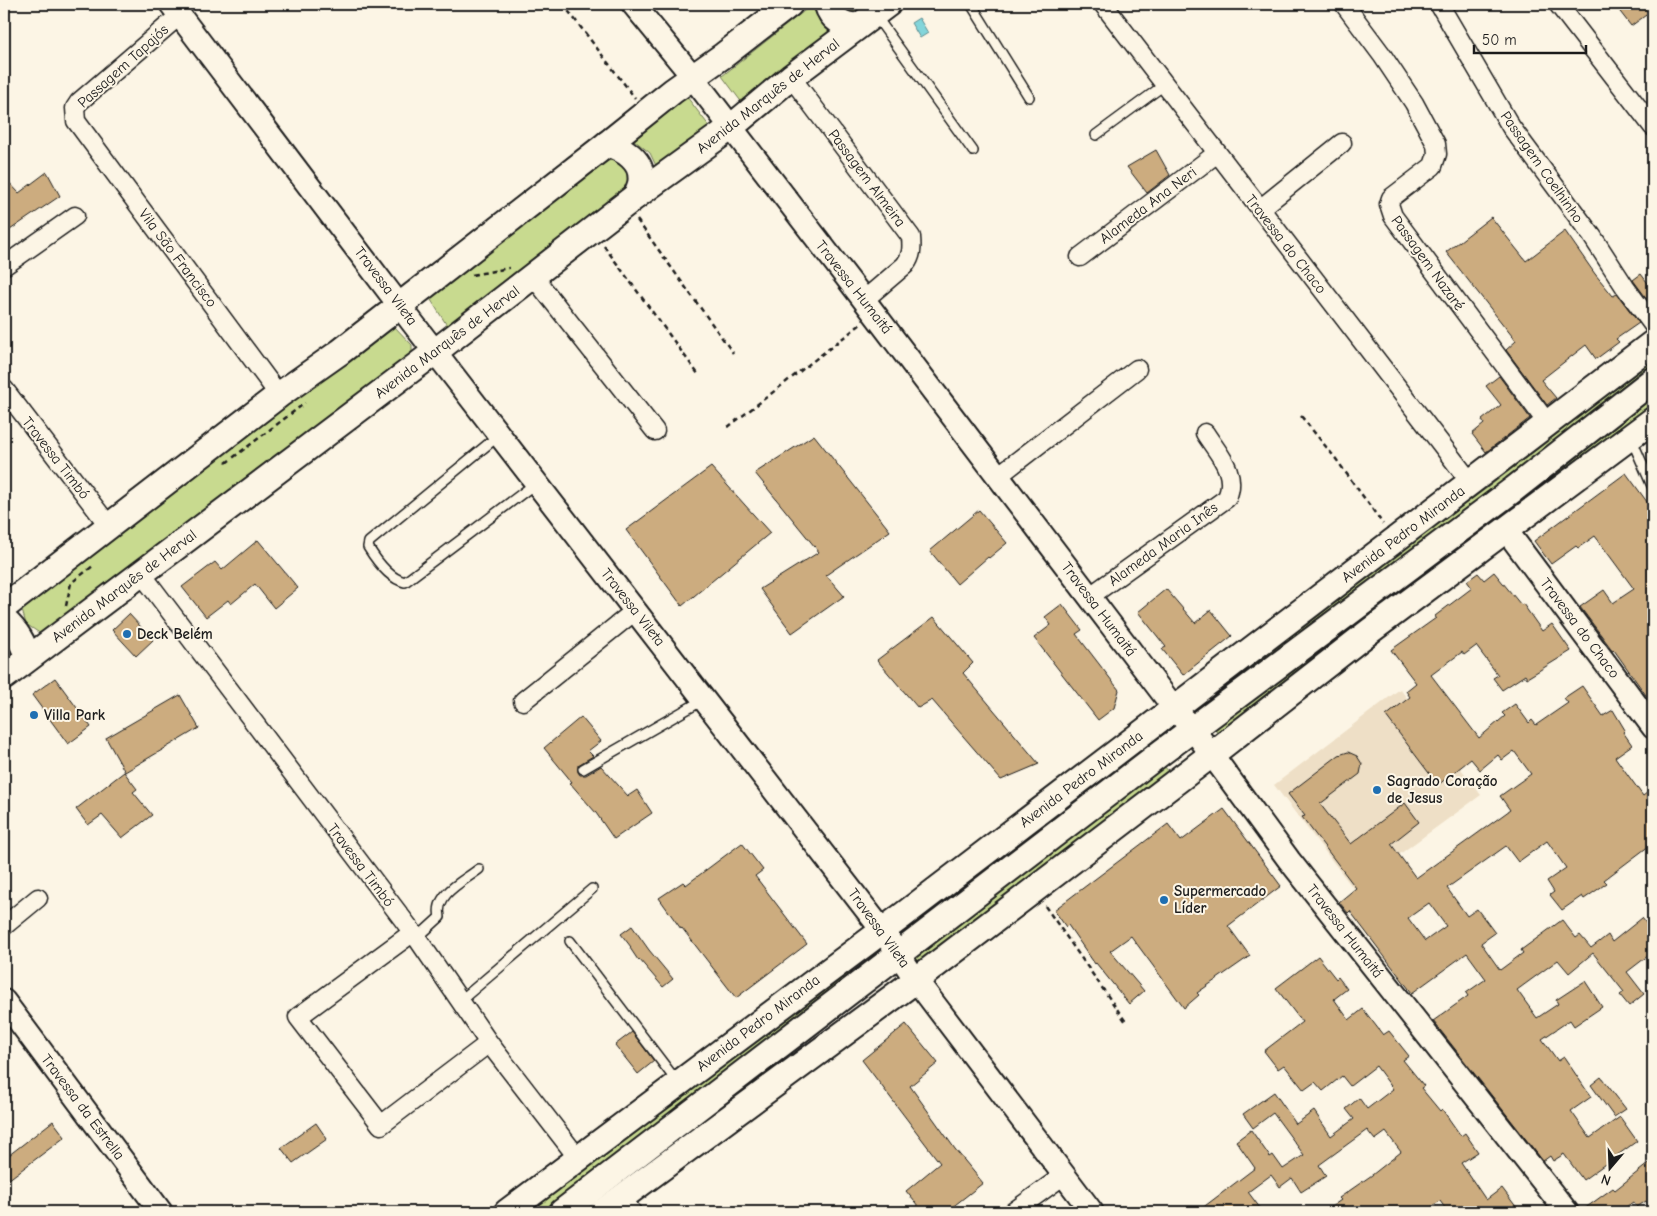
<svg xmlns="http://www.w3.org/2000/svg" width="1657" height="1216" viewBox="0 0 1657 1216" font-family="'Comic Neue',sans-serif">
<style>
.built{fill:#eedfc6}
.green{fill:#c8da8f;stroke:#727b56}
.water{fill:#83d5da;stroke:#5a8b8e}
.building{fill:#ccac7f;stroke:#1c1c1c;fill-rule:evenodd}
.lines{fill:none;stroke-linecap:round;stroke-linejoin:round}
.service-casing{stroke:#1c1c1c;stroke-width:12}
.minor-casing{stroke:#1c1c1c;stroke-width:21}
.tertiary-casing{stroke:#1c1c1c;stroke-width:26}
.secondary-casing{stroke:#1c1c1c;stroke-width:29}
.path{stroke:#1c1c1c;stroke-width:2.5;stroke-dasharray:5 4;stroke-linecap:butt}
.service{stroke:#fcf5e5;stroke-width:9}
.minor{stroke:#fcf5e5;stroke-width:18}
.tertiary{stroke:#fcf5e5;stroke-width:22}
.secondary{stroke:#fcf5e5;stroke-width:25}
.poi-dot{fill:#1f6fb2;stroke:#fcf5e5;stroke-width:2}
.labels{text-anchor:middle;dominant-baseline:central;stroke-width:4;stroke-linejoin:round;paint-order:stroke}
.street-label{font-size:15px;fill:#1c1c1c;stroke:#fcf5e5}
.poi-label{font-size:15px;font-weight:bold;fill:#1c1c1c;stroke:#fcf5e5;text-anchor:start}
</style>
<rect width="100%" height="100%" fill="#fcf5e5"/>
<filter id="ink" filterUnits="userSpaceOnUse"><feTurbulence type="fractalNoise" baseFrequency=".02" numOctaves="2"/><feDisplacementMap in="SourceGraphic" scale="10" xChannelSelector="R" yChannelSelector="G"/><feConvolveMatrix kernelMatrix="1 2 1 2 8 2 1 2 1" color-interpolation-filters="sRGB"/></filter>
<g filter="url(#ink)">
<polygon class="built" points="1400,689 1481,795 1353,888 1274,785"/>
<g class="green">
<polygon points="813,4 820,22 838,34 743,104 722,76"/>
<polygon points="838,4 875,4 856,18 840,8"/>
<polygon points="687,97 713,131 658,170 650,153 634,140"/>
<polygon points="617,160 630,170 631,190 448,327 431,300 431,294 604,161"/>
<polygon points="393,325 412,345 412,358 44,636 26,624 22,610 388,326"/>
<polygon points="1653,360 1653,377 1204,714 1195,703 1254,659 1487,488"/>
<polygon points="1653,391 1653,411 1221,738 1210,723"/>
<polygon points="1145,743 1154,753 901,946 893,933"/>
<polygon points="1160,761 1173,777 924,968 910,953"/>
<polygon points="848,965 859,979 552,1212 523,1212"/>
</g>
<polygon class="water" points="919,18 928,33 920,38 911,23"/>
<g class="building">
<polygon points="1614,4 1653,4 1653,10 1631,26"/>
<polygon points="1156,150 1170,175 1147,193 1127,167"/>
<polygon points="47,172 60,196 4,234 4,177 19,193"/>
<polygon points="1491,217 1526,261 1565,231 1595,274 1613,296 1617,294 1639,323 1616,339 1619,342 1596,359 1586,345 1541,380 1556,398 1547,405 1506,350 1516,341 1446,252"/>
<polygon points="1641,274 1653,290 1653,307 1633,280"/>
<polygon points="1499,376 1530,418 1486,452 1472,434 1484,424 1482,420 1501,405 1486,386"/>
<polygon points="814,435 890,531 826,575 844,596 792,633 760,589 819,552 755,473"/>
<polygon points="711,467 770,533 682,606 626,530"/>
<polygon points="1626,473 1653,510 1653,705 1614,650 1613,651 1580,607 1604,590 1613,603 1634,589 1595,536 1578,548 1576,546 1551,564 1534,541"/>
<polygon points="979,510 1007,543 989,558 988,557 957,584 930,551"/>
<polygon points="258,540 298,588 274,608 255,584 231,604 228,600 206,617 182,587 215,562 222,570"/>
<path d="M 1494,572 L 1521,605 L 1523,604 L 1542,631 L 1552,624 L 1571,651 L 1527,678 L 1525,675 L 1502,690 L 1493,678 L 1498,675 L 1476,646 L 1464,655 L 1462,652 L 1431,675 L 1479,738 L 1505,716 L 1502,713 L 1515,704 L 1529,723 L 1532,720 L 1536,725 L 1568,703 L 1564,698 L 1582,686 L 1603,716 L 1613,710 L 1625,730 L 1623,732 L 1632,745 L 1615,757 L 1643,796 L 1653,788 L 1653,841 L 1648,844 L 1649,846 L 1604,880 L 1607,883 L 1584,899 L 1582,896 L 1562,910 L 1550,895 L 1554,892 L 1547,881 L 1566,868 L 1547,841 L 1518,862 L 1506,846 L 1447,888 L 1467,916 L 1477,909 L 1495,933 L 1481,943 L 1500,970 L 1523,953 L 1521,950 L 1562,920 L 1576,938 L 1580,935 L 1591,948 L 1608,935 L 1612,942 L 1642,918 L 1653,932 L 1653,952 L 1627,972 L 1644,994 L 1629,1006 L 1620,995 L 1624,992 L 1593,953 L 1569,973 L 1558,960 L 1517,990 L 1537,1018 L 1558,1004 L 1556,1000 L 1585,981 L 1602,1007 L 1574,1026 L 1570,1020 L 1542,1039 L 1558,1061 L 1564,1057 L 1591,1097 L 1571,1111 L 1590,1138 L 1620,1117 L 1637,1141 L 1583,1180 L 1564,1154 L 1553,1161 L 1550,1156 L 1543,1161 L 1433,1021 L 1468,996 L 1466,993 L 1486,979 L 1467,953 L 1412,993 L 1350,911 L 1348,913 L 1339,902 L 1356,888 L 1302,817 L 1305,816 L 1288,794 L 1339,755 L 1348,752 L 1357,756 L 1362,764 L 1360,774 L 1320,804 L 1351,844 L 1405,803 L 1419,822 L 1391,844 L 1416,878 L 1510,810 L 1500,796 L 1531,774 L 1514,751 L 1502,760 L 1498,755 L 1480,770 L 1471,759 L 1438,785 L 1386,716 L 1410,697 L 1406,691 L 1416,683 L 1391,650 L 1436,618 L 1435,616 L 1472,588 L 1467,581 L 1478,573 L 1484,580 ZM 1429,903 L 1446,926 L 1425,941 L 1408,918 Z"/>
<polygon points="1166,589 1195,623 1211,610 1232,636 1183,675 1162,649 1166,647 1138,612"/>
<polygon points="1062,604 1082,630 1076,634 1119,690 1114,708 1098,720 1034,638 1051,625 1045,617"/>
<polygon points="129,614 153,640 136,656 112,630"/>
<polygon points="934,617 973,663 963,673 1039,764 1001,780 932,700 918,708 877,660"/>
<polygon points="55,678 91,727 68,744 32,695"/>
<polygon points="180,695 199,728 125,772 106,738"/>
<polygon points="581,717 601,741 588,751 593,756 578,765 578,772 580,775 586,775 601,766 628,796 637,790 652,813 614,839 596,813 570,783 572,782 544,748"/>
<polygon points="124,772 137,789 133,792 152,815 122,838 102,815 88,825 76,809"/>
<polygon points="1224,809 1281,886 1228,926 1250,956 1197,993 1199,995 1184,1008 1131,936 1110,951 1144,991 1129,1004 1096,963 1095,964 1068,925 1066,927 1054,910 1168,824 1181,841"/>
<polygon points="742,843 763,870 755,876 807,944 736,998 682,928 681,929 659,898 683,882 686,885"/>
<polygon points="632,926 649,950 673,979 663,987 639,959 638,960 630,948 631,947 621,934"/>
<polygon points="1318,956 1336,979 1338,977 1347,989 1334,999 1349,1020 1363,1009 1383,1035 1389,1031 1409,1056 1403,1060 1424,1086 1421,1088 1440,1111 1442,1109 1461,1136 1465,1133 1478,1152 1461,1163 1486,1200 1502,1188 1520,1212 1448,1212 1440,1201 1424,1212 1324,1212 1341,1200 1339,1198 1372,1175 1401,1152 1386,1132 1375,1140 1367,1130 1319,1165 1326,1176 1301,1192 1292,1178 1280,1187 1271,1175 1248,1192 1263,1212 1197,1212 1255,1168 1236,1141 1251,1130 1270,1157 1273,1155 1283,1169 1304,1155 1273,1113 1253,1128 1243,1114 1274,1092 1296,1124 1314,1111 1331,1136 1354,1119 1346,1109 1359,1098 1367,1109 1393,1089 1376,1066 1350,1086 1342,1076 1323,1091 1315,1082 1304,1090 1284,1065 1278,1069 1264,1051 1302,1022 1276,988"/>
<polygon points="906,1024 938,1063 910,1086 955,1149 983,1183 946,1212 923,1212 906,1191 940,1163 862,1060"/>
<polygon points="632,1032 654,1061 638,1074 615,1045"/>
<polygon points="1601,1077 1626,1109 1614,1117 1591,1085"/>
<polygon points="53,1121 65,1137 4,1183 4,1159"/>
<polygon points="316,1123 327,1139 293,1163 281,1148"/>
<polygon points="1653,1160 1653,1210 1646,1201 1637,1207 1633,1202 1619,1212 1580,1212 1613,1188 1615,1190"/>
</g>
<g class="lines">
<g class="service-casing">
<g id="service">
<polyline points="971,4 1029,97"/>
<polyline points="875,15 973,151"/>
<polyline points="1096,135 1164,85"/>
<path d="M 498,436 L 369,542 L 368,547 C 376,560 390,579 405,582 L 536,483"/>
<polyline points="1631,438 1653,488"/>
<polyline points="583,769 703,700"/>
<path d="M 417,938 L 440,917 C 434,894 464,881 479,869"/>
<polyline points="570,941 678,1083"/>
<polyline points="460,1001 592,889"/>
</g>
</g>
<g class="minor-casing">
<g id="minor">
<polyline points="1103,4 1471,483"/>
<polyline points="1344,4 1382,55 1414,103 1436,144 1437,154 1433,166 1391,198 1389,204 1393,216 1548,424"/>
<polyline points="1439,4 1511,127 1592,236 1625,287 1653,325"/>
<polyline points="1558,4 1653,127"/>
<polyline points="180,15 79,102 75,108 76,121 279,395"/>
<path d="M 791,77 L 911,237 C 912,248 912,256 905,265 L 864,300"/>
<polyline points="1260,209 1342,143"/>
<polyline points="1080,257 1216,154"/>
<polyline points="4,266 75,216"/>
<polyline points="533,276 655,431"/>
<polyline points="4,389 109,526"/>
<polyline points="998,476 1137,369"/>
<polyline points="141,573 417,938 489,1043 578,1158"/>
<path d="M 1089,597 L 1227,498 C 1238,472 1218,454 1205,433"/>
<polyline points="523,701 636,610"/>
<polyline points="4,926 38,898"/>
<polyline points="412,933 298,1017 381,1125 489,1043"/>
<polyline points="621,1197 632,1212"/>
<polyline points="1013,1212 1064,1175"/>
</g>
</g>
<g class="tertiary-casing">
<g id="tertiary">
<polyline points="171,4 412,322 882,930 916,980 1092,1212"/>
<polyline points="633,4 684,66 864,300 1174,708 1193,729 1289,860 1567,1212"/>
<polyline points="1506,530 1653,727"/>
<polyline points="4,1001 161,1212"/>
</g>
</g>
<g class="secondary-casing">
<g id="secondary">
<path d="M 827,4 C 831,19 843,26 858,26"/>
<path d="M 607,144 C 623,148 643,161 641,180 C 641,185 638,191 636,196"/>
<polyline points="4,607 279,395 340,352 607,144 673,91 724,55 790,4"/>
<path d="M 4,620 C 17,632 23,642 28,658"/>
<polyline points="4,677 436,351 636,196 730,128 791,77 888,4"/>
<polyline points="507,1212 902,916 1653,343"/>
<polyline points="562,1212 1162,752 1514,489 1653,380"/>
<polyline points="602,1212 916,980 1211,755 1370,631 1653,420"/>
</g>
</g>
<g class="path">
<polyline points="563,4 635,98"/>
<polyline points="637,220 733,353"/>
<polyline points="604,246 698,374"/>
<polyline points="472,275 509,268"/>
<polyline points="1301,416 1336,459 1383,524"/>
<polyline points="728,427 861,324"/>
<polyline points="226,463 305,403"/>
<polyline points="66,606 71,583 93,566"/>
<polyline points="1045,906 1126,1022"/>
</g>
<use href="#service" class="service"/>
<use href="#minor" class="minor"/>
<use href="#tertiary" class="tertiary"/>
<use href="#secondary" class="secondary"/>
</g>
</g>
<g class="poi-dot">
<circle cx="127" cy="634" r="5"/>
<circle cx="34" cy="715" r="5"/>
<circle cx="1377" cy="790" r="5"/>
<circle cx="1164" cy="900" r="5"/>
</g>
<g class="labels">
<g class="street-label">
<text transform="translate(123 66) rotate(-42)">Passagem Tapajós</text>
<text transform="translate(768 96) rotate(-38)">Avenida Marquês de Herval</text>
<text transform="translate(1542 167) rotate(55)">Passagem Coelhinho</text>
<text transform="translate(867 178) rotate(53)">Passagem Almeira</text>
<text transform="translate(1148 205) rotate(-37)">Alameda Ana Neri</text>
<text transform="translate(1286 244) rotate(52)">Travessa do Chaco</text>
<text transform="translate(178 258) rotate(53)">Vila São Francisco</text>
<text transform="translate(1428 263) rotate(54)">Passagem Nazaré</text>
<text transform="translate(386 286) rotate(53)">Travessa Vileta</text>
<text transform="translate(854 287) rotate(52)">Travessa Humaitá</text>
<text transform="translate(447 342) rotate(-37)">Avenida Marquês de Herval</text>
<text transform="translate(56 458) rotate(52)">Travessa Timbó</text>
<text transform="translate(1403 534) rotate(-37)">Avenida Pedro Miranda</text>
<text transform="translate(1163 544) rotate(-36)">Alameda Maria Inês</text>
<text transform="translate(124 586) rotate(-37)">Avenida Marquês de Herval</text>
<text transform="translate(633 607) rotate(52)">Travessa Vileta</text>
<text transform="translate(1099 609) rotate(53)">Travessa Humaitá</text>
<text transform="translate(1580 628) rotate(53)">Travessa do Chaco</text>
<text transform="translate(1081 779) rotate(-37)">Avenida Pedro Miranda</text>
<text transform="translate(361 865) rotate(53)">Travessa Timbó</text>
<text transform="translate(879 928) rotate(54)">Travessa Vileta</text>
<text transform="translate(1345 931) rotate(52)">Travessa Humaitá</text>
<text transform="translate(758 1023) rotate(-37)">Avenida Pedro Miranda</text>
<text transform="translate(83 1107) rotate(53)">Travessa da Estrella</text>
</g>
<g class="poi-label">
<text x="137" y="634">Deck Belém</text>
<text x="44" y="715">Villa Park</text>
<text x="1387" y="781">Sagrado Coração<tspan x="1387" dy="17">de Jesus</tspan></text>
<text x="1174" y="891">Supermercado<tspan x="1174" dy="17">Líder</tspan></text>
</g>
</g>
<rect width="1657" height="1216" fill="none" stroke="#fcf5e5" stroke-width="20"/>
<rect x="10" y="10" width="1637" height="1196" fill="none" stroke="#1c1c1c" stroke-width="2" filter="url(#ink)"/>
<g transform="translate(1610 1168) rotate(199)" stroke="#fcf5e5" stroke-width="4" paint-order="stroke">
<path d="M0-4L9 19L0 12L-9 19Z" fill="#1c1c1c"/>
<text y="-8" font-size="14" font-weight="bold" text-anchor="middle" fill="#1c1c1c">N</text>
</g>
<path d="M1474 45v8h112v-8" fill="none" stroke="#1c1c1c" stroke-width="2.5"/>
<text x="1482" y="45" font-size="15" fill="#1c1c1c" stroke="#fcf5e5" stroke-width="4" paint-order="stroke">50 m</text>
</svg>
